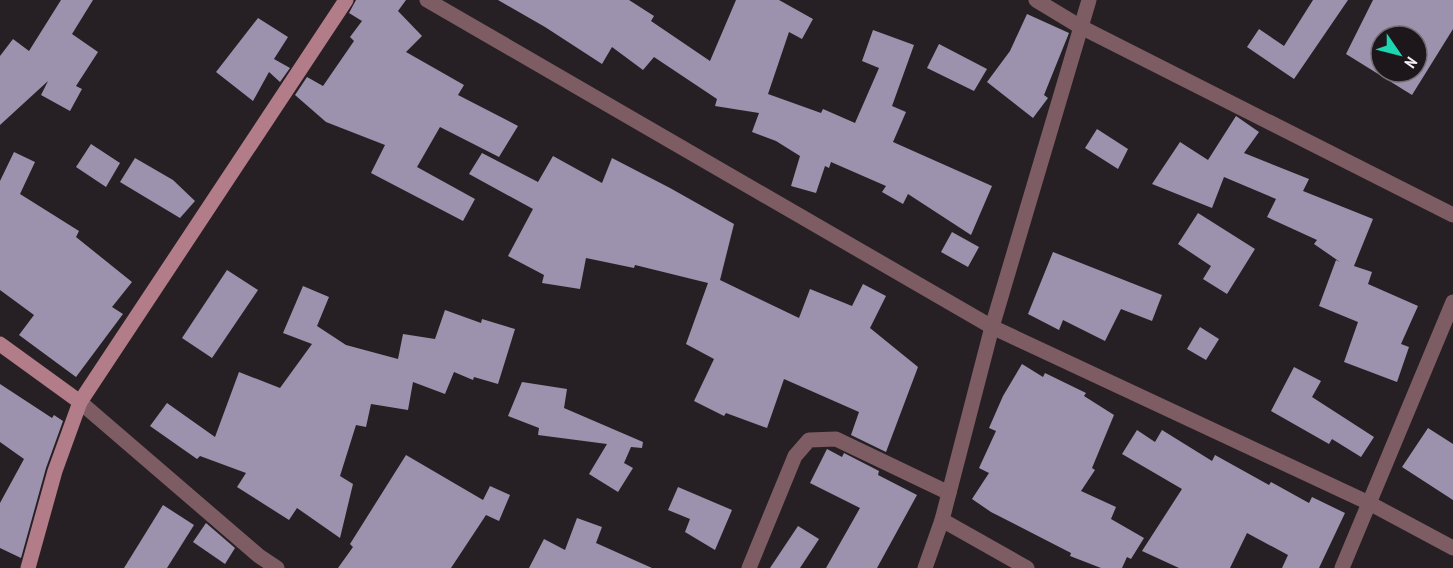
<svg xmlns="http://www.w3.org/2000/svg" width="1453" height="568" viewBox="0 0 1453 568" font-family="'PT Sans Narrow',sans-serif">
<style>
.building{fill:#9c92ad;fill-rule:evenodd}
.lines{fill:none;stroke-linecap:round;stroke-linejoin:round}
.street{stroke:#7d5c63;stroke-width:15}
.secondary{stroke:#b27c88;stroke-width:15}
</style>
<rect width="100%" height="100%" fill="#262025"/>
<g class="building">
<polygon points="61,0 93,0 72,34 98,52 76,86 82,89 70,111 41,95 48,81 0,125 0,56 13,39 29,51"/>
<polygon points="356,0 406,0 398,11 422,36 406,52 464,85 458,95 518,126 499,157 440,127 417,167 475,199 463,221 371,173 385,145 326,122 295,95 307,77 323,86 354,41 350,37 362,21 349,13"/>
<polygon points="498,0 629,0 654,16 651,21 710,61 736,0 779,0 813,19 802,39 789,32 768,94 821,113 823,109 855,123 879,68 862,61 873,30 914,45 892,106 906,112 893,142 992,186 971,235 908,194 903,204 882,192 886,186 831,162 829,168 825,166 816,193 791,186 800,156 776,141 752,132 759,113 715,106 717,99 654,57 643,70 612,47 602,64 545,27"/>
<polygon points="1313,0 1348,0 1294,79 1247,47 1259,29 1284,46"/>
<path d="M 1373,0 L 1453,0 L 1453,29 L 1412,95 L 1346,54 ZM 1381,36 L 1417,36 L 1417,72 L 1381,72 Z"/>
<polygon points="1027,14 1069,33 1044,95 1048,98 1033,118 987,82 1010,51"/>
<polygon points="258,18 288,37 274,59 290,68 280,82 269,72 253,101 216,72"/>
<polygon points="939,44 987,69 974,91 927,68"/>
<polygon points="1236,116 1259,132 1244,153 1309,179 1303,191 1373,219 1354,266 1372,272 1368,284 1418,306 1401,344 1409,347 1397,382 1344,362 1358,322 1319,306 1336,260 1340,262 1314,244 1317,240 1267,217 1276,199 1224,177 1212,208 1152,184 1180,142 1208,160"/>
<polygon points="1097,129 1128,149 1118,169 1085,148"/>
<polygon points="91,144 120,163 106,187 76,167"/>
<polygon points="14,152 35,162 20,194 79,231 76,237 132,282 112,307 123,314 76,377 19,335 34,315 0,290 0,181"/>
<polygon points="482,153 538,182 553,156 602,183 612,158 670,188 734,224 720,280 799,318 810,289 852,306 863,284 886,296 870,328 918,367 886,452 851,435 859,412 784,379 767,428 726,413 724,416 694,401 714,359 686,344 708,283 635,265 634,268 586,258 580,289 542,283 544,275 508,256 533,209 469,174"/>
<polygon points="135,158 173,180 195,201 180,218 120,182"/>
<polygon points="1198,213 1255,249 1227,294 1203,279 1211,266 1178,244"/>
<polygon points="952,232 979,247 968,267 941,252"/>
<polygon points="1053,252 1162,295 1152,321 1121,309 1105,341 1063,320 1059,330 1028,314"/>
<polygon points="227,270 258,290 212,358 182,338"/>
<polygon points="303,286 329,297 317,326 346,345 398,359 403,334 435,339 445,310 481,323 482,319 515,329 498,384 474,377 473,380 454,372 445,394 413,382 408,410 371,404 366,427 356,425 340,476 353,484 340,538 297,508 289,520 237,487 246,473 200,456 197,459 150,426 167,403 215,437 239,372 280,388 312,344 283,333"/>
<polygon points="1200,327 1219,339 1206,360 1187,349"/>
<polygon points="1022,364 1043,377 1045,373 1086,393 1084,396 1114,415 1092,468 1095,470 1081,491 1116,507 1111,519 1144,538 1131,559 1127,557 1122,568 1101,568 1070,556 1071,553 991,512 972,499 989,473 979,468 996,431 989,428 1003,396"/>
<polygon points="1294,367 1321,381 1312,397 1374,437 1361,457 1332,439 1329,444 1271,411"/>
<polygon points="522,382 567,389 564,408 643,442 642,448 631,447 624,463 633,468 618,492 589,474 607,444 538,435 539,428 508,416"/>
<polygon points="0,384 52,418 54,415 63,421 46,468 21,558 0,548 0,503 24,459 0,442"/>
<polygon points="1428,428 1453,444 1453,500 1402,467"/>
<polygon points="1137,430 1155,442 1162,430 1212,461 1215,455 1269,485 1271,482 1309,503 1312,497 1345,513 1319,568 1282,568 1288,555 1247,533 1230,568 1179,568 1142,551 1182,489 1122,454"/>
<polygon points="827,449 842,457 844,453 879,471 878,475 917,495 877,568 826,568 860,508 810,483"/>
<polygon points="406,455 483,500 490,486 510,495 499,521 486,515 451,568 338,568 353,547 350,544"/>
<polygon points="678,487 732,510 715,550 685,532 690,519 668,510"/>
<polygon points="163,505 194,525 167,568 124,568"/>
<polygon points="577,518 602,527 596,543 652,568 529,568 544,539 565,550"/>
<polygon points="206,523 235,548 225,564 193,542"/>
<polygon points="798,526 819,539 800,568 770,568"/>
</g>
<g class="lines">
<g class="street">
<polyline points="427,0 992,327 1369,503 1453,548"/>
<polyline points="1036,0 1079,26 1453,215"/>
<polyline points="80,402 259,556 277,568"/>
<polyline points="942,520 1027,568"/>
<polyline points="749,568 795,456 809,440 836,439 949,493"/>
<polyline points="925,568 942,520 992,327 1089,0"/>
<polyline points="1342,568 1453,302"/>
</g>
<g class="secondary">
<polyline points="0,344 80,402"/>
<polyline points="28,568 55,471 80,402 346,0"/>
</g>
</g>
<g transform="translate(1399 54) rotate(125)"><circle r="28" fill="#1d161b" stroke="#736d71" stroke-width="1.5"/>
<path d="M0-4.5L10 22L0 15L-10 22Z" fill="#1dd5b1"/>
<text y="-9" font-size="16" font-weight="bold" text-anchor="middle" fill="#f3eff2">N</text>
</g>
</svg>
